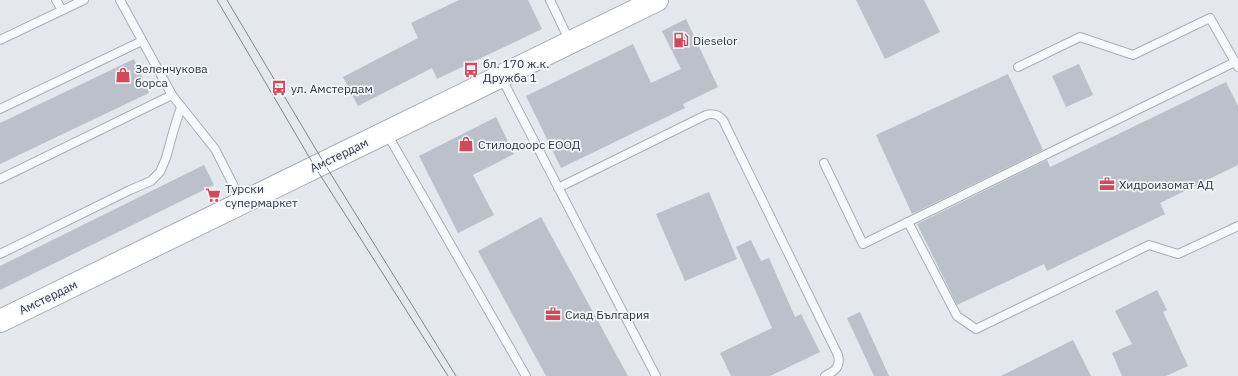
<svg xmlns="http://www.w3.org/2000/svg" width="1238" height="376" viewBox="0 0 1238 376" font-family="'IBM Plex Sans',sans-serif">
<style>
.building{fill:#bbc0ca}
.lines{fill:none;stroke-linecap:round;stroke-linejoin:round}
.lane-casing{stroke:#a9aeb7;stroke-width:10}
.secondary-casing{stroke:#a9aeb7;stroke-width:24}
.lane{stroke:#f7f8fa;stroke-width:8}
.secondary{stroke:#fff;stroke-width:22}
.tram{stroke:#7d8696;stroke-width:1}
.labels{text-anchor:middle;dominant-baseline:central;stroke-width:3.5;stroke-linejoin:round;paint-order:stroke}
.poi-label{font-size:12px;fill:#2b3445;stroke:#f4f6f9;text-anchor:start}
.street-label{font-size:12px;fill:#2b3445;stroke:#f4f6f9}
</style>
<rect width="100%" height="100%" fill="#e4e7ec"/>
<g class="building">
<polygon points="459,0 528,0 542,29 437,79 432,68 358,106 343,77 418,38 411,23"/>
<polygon points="856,0 924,0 940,32 885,59"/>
<polygon points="686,19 718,87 683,104 685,108 561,168 526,96 633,44 651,83 681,69 662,31"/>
<polygon points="134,59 149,93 0,164 0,123"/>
<polygon points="1079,64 1093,95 1066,107 1052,76"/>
<polygon points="1008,74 1043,150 912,214 876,135"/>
<polygon points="1226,82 1238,106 1238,165 1160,203 1165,214 1047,271 1044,264 957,305 917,224 1047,160 1050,167"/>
<polygon points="496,117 514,154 473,175 494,215 458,233 419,156"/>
<polygon points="204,165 214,185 0,290 0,266"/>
<polygon points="709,192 737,259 685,281 656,214"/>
<polygon points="541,217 628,376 546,376 478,251"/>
<polygon points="751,240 761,261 769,258 795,317 801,314 820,352 770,376 731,376 720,353 772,328 736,247"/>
<polygon points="1157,290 1167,310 1163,312 1188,366 1166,376 1122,376 1112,353 1132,344 1115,311"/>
<polygon points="860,312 889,376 874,376 847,318"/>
<polygon points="1073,340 1091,376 1001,376"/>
</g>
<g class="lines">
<g class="lane-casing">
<g id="lane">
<polyline points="56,0 62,10"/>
<polyline points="120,0 172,95 215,149 242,202"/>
<polyline points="550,0 570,42"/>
<polyline points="0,40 84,0"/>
<polyline points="1018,67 1080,37 1133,55 1210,18 1238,67"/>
<polyline points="501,77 656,376"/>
<polyline points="0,109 142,41"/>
<polyline points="386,132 526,376"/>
<polyline points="824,163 863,244 1235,62"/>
<polyline points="0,179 172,95"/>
<path d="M 558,188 L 706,115 C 713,113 718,114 723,120 L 838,355 C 841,367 835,371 825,376"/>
<polyline points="908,222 957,316 976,329 1149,245 1178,254 1238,226"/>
<polyline points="0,254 130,190 151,181 160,172 166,158 174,129 181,107"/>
</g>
</g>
<g class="secondary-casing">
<polyline id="secondary" points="0,321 657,0"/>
</g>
<use href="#lane" class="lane"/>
<use href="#secondary" class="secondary"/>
<g class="tram">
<polyline points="217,0 315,167 448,376"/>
<polyline points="227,0 324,163 456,376"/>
</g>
</g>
<defs>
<g id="fuel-bare" transform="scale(1.2)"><path d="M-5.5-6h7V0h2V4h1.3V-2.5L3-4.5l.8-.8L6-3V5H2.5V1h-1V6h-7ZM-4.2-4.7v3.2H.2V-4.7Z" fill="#d1495b" stroke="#f4f6f9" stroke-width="2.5" paint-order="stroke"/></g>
<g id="bus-bare" transform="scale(1.2)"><path d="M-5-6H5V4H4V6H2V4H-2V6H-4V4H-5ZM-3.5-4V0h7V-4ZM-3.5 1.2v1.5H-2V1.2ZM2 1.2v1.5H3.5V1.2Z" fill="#d1495b" stroke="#f4f6f9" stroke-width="2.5" paint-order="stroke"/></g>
<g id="shop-bare" transform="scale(1.2)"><path d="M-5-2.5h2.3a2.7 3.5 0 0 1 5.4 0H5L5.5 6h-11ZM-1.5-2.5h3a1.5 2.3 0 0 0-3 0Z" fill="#d1495b" stroke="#f4f6f9" stroke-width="2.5" paint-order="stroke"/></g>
<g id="office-bare" transform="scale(1.2)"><path d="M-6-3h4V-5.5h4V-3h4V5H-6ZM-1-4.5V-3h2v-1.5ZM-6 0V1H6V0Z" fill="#d1495b" stroke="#f4f6f9" stroke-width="2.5" paint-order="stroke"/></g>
<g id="supermarket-bare" transform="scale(1.2)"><path d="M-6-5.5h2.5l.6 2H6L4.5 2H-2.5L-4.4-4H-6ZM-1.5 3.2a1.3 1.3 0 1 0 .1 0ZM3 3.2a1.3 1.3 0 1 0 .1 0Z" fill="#d1495b" stroke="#f4f6f9" stroke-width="2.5" paint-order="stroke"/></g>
</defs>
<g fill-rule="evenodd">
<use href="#fuel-bare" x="681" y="40"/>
<use href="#bus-bare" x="471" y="70"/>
<use href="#shop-bare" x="123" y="75"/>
<use href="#bus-bare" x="279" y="88"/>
<use href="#shop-bare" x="466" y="144"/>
<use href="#office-bare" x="1107" y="184"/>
<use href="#supermarket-bare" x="213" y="195"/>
<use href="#office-bare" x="553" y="314"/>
</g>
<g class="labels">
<g class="poi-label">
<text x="693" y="40">Dieselor</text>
<text x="483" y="63">бл. 170 ж.к.<tspan x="483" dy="14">Дружба 1</tspan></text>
<text x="135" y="68">Зеленчукова<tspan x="135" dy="14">борса</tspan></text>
<text x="291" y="88">ул. Амстердам</text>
<text x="478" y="144">Стилодоорс ЕООД</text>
<text x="1119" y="184">Хидроизомат АД</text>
<text x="225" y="188">Турски<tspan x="225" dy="14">супермаркет</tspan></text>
<text x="565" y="314">Сиад България</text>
</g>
<g class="street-label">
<text transform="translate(339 155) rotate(-26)">Амстердам</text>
<text transform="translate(48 297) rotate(-26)">Амстердам</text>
</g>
</g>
</svg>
